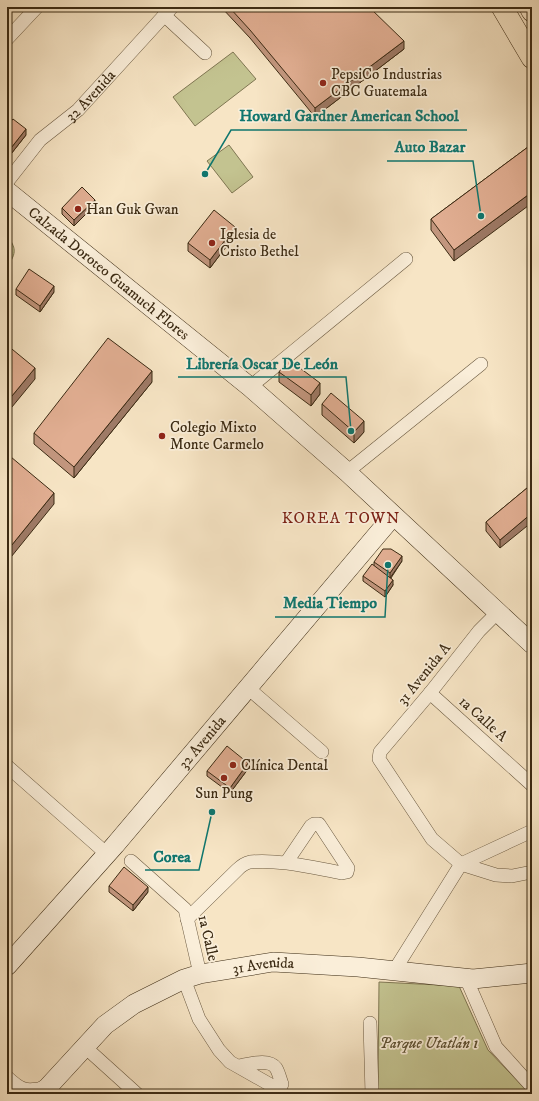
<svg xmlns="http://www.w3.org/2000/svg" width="539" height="1101" viewBox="0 0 539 1101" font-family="'IM FELL DW Pica',serif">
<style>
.green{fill:#c3c390;stroke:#7f7652}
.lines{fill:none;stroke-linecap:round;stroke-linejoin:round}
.street-casing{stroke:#6a5940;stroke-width:14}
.secondary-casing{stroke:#3b2a13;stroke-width:20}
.primary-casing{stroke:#3b2a13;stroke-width:22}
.street{stroke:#faeed9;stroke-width:13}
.secondary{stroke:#faeed9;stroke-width:19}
.primary{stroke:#f7e5c5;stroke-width:21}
.wall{fill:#c2967e;stroke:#3b2a13}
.shaded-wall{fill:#9e7a66;stroke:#3b2a13}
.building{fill:#e1ae92;stroke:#3b2a13}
.poi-dot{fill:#8f2418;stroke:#faeed9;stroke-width:1.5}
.labels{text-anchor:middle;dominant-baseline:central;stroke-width:3.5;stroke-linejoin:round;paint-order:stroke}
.poi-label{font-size:15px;fill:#3b2a13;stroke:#faeed9;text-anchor:start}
.street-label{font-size:15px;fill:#3b2a13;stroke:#faeed9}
.park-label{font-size:15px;font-style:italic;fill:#5d5032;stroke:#faeed9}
.neighbourhood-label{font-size:16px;letter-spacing:1px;fill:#7a1f14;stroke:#faeed9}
.leader{fill:none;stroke:#0f766e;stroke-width:1.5}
.callout-dot{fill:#0f766e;stroke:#faeed9;stroke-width:1.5}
.callout-label{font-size:16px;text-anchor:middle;font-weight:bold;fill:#0f766e;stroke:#faeed9;stroke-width:3.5;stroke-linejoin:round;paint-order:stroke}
</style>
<rect width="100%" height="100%" fill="#f7e5c5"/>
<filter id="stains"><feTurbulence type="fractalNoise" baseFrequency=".005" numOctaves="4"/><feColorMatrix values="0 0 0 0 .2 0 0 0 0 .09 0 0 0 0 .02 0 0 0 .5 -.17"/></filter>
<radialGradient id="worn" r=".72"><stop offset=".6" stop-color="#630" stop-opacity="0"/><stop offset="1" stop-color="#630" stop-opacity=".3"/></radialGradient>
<g class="green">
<polygon points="233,52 256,79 195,126 173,97"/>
<polygon points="229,145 253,177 232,193 207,161"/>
<path d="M 7,234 C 14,247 18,250 9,264 L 7,262 Z"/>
<polygon points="379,982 459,986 488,1050 530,1094 375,1094 378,1085"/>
</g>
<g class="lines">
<g class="street-casing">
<g id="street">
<polyline points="164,15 205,53"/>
<polyline points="7,39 37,7"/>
<path id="s1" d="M 7,182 L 40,140 L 78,110 L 172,7"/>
<polyline points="250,387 406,259"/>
<polyline points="347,472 481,364"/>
<polyline points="498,612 479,631 430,693 380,752 379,759 432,839 461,864 496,875 512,876 532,872"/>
<polyline points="248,688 322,752"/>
<polyline points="430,693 532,785"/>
<polyline points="7,766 107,854"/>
<polyline points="131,861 185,909 200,974"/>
<path d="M 187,919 L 237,870 C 241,866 245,863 250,862 C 279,859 314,868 342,873 L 347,872 L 348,868 L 319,824 L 314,824 L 311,826 L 286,863"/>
<polyline points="394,971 461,864 532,831"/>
<polyline points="466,978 496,1047 532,1087"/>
<path d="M 184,979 L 199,1019 L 219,1050 L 230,1062 L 276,1088 L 280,1088 L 282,1084 C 280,1079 279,1073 276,1068 C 269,1058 250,1064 239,1066"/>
<polyline points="370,1023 372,1094"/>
<polyline points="85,1047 137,1094"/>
<path d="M 7,1077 C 23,1092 26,1091 47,1088"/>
</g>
</g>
<g class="secondary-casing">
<g id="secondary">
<path id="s2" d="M 7,191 L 250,387 L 347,472 L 532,644"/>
<path id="s3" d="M 7,966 L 115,845 L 393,516"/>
<path id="s4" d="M 38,1094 L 47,1088 L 105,1025 L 134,1004 L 184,979 L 200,974 L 273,962 L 358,967 L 473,979 L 532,973"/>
</g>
</g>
<g class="primary-casing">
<g id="primary">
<polyline points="502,7 532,58"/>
<polyline points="530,7 532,11"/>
</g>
</g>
<use href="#street" class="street"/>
<use href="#secondary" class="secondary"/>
<use href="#primary" class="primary"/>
</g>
<g class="wall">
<polygon points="221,7 369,7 404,49 315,117 250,38"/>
<polygon points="7,126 26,135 11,154 7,151"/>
<polygon points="532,144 454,261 431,230 431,219"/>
<polygon points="95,205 74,226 62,214 62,208"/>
<polygon points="235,235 210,268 188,251 188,243"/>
<polygon points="16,289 54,292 40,312 16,295"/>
<polygon points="279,372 320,394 311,406 279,382"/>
<polygon points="152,382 74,478 34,444 34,433"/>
<polygon points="322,404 364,432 354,443 322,415"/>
<polygon points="527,488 500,548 486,531 486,522"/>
<polygon points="402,561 391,578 393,585 385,597 363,581 363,576 374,566 374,562"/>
<polygon points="248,769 230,793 207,776 207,771"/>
<polygon points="109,886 148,892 133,911 109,892"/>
</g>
<g class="shaded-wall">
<polygon points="404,41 404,49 315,117 315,108"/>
<polygon points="26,129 26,135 11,154 11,148"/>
<polygon points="532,192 532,203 454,261 454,250"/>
<polygon points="95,200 95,205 74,226 74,220"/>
<polygon points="235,227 235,235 210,268 210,260"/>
<polygon points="54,286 54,292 40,312 40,306"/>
<polygon points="35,368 35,379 7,413 7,402"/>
<polygon points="152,371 152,382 74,478 74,467"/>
<polygon points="320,383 320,394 311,406 311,395"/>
<polygon points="364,421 364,432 354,443 354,432"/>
<polygon points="54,493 54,504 7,562 7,551"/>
<polygon points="532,513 532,522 500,548 500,540"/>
<polygon points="402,556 402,561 390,578 390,573"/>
<polygon points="393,580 393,585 385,597 385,591"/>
<polygon points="248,763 248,769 230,793 230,788"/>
<polygon points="148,887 148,892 133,911 133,905"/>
</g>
<g class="building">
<polygon points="229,7 369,7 404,41 315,108 250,30"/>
<polygon points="13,119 26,129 11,148 7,145 7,126"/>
<polygon points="532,144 532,192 454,250 431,219"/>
<polygon points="82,187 95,200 74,220 62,208"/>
<polygon points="214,210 235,227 210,260 188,243"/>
<polygon points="29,269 54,286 40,306 16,289"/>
<polygon points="108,338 152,371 74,467 34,433"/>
<polygon points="7,345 35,368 7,402"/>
<polygon points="288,359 320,383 311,395 279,372"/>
<polygon points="331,393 364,421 354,432 322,404"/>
<polygon points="11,457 54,493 7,551 7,461"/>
<polygon points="527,488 532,494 532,513 500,540 486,522"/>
<polygon points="383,549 391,549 402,556 390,573 374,562"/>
<polygon points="372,564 393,580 385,591 363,576"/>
<polygon points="227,746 248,763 230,788 207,771"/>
<polygon points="124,867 148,887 133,905 109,886"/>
</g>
<g class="poi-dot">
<circle cx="323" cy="83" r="4"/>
<circle cx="78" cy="209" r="4"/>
<circle cx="212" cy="243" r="4"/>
<circle cx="162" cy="436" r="4"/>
<circle cx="233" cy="765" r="4"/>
<circle cx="224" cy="778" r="4"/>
</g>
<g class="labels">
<g class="poi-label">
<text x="331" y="74">PepsiCo Industrias<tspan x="331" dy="17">CBC Guatemala</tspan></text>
<text x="86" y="209">Han Guk Gwan</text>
<text x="220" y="234">Iglesia de<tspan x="220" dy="17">Cristo Bethel</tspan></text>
<text x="170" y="427">Colegio Mixto<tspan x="170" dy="17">Monte Carmelo</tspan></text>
<text x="241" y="765">Clínica Dental</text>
<text x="224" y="793" text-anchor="middle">Sun Pung</text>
</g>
<g class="street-label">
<text stroke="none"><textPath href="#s1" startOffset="121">32 Avenida</textPath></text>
<text stroke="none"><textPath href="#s2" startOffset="131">Calzada Doroteo Guamuch Flores</textPath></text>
<text transform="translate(424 674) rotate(-51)">31 Avenida A</text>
<text transform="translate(483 719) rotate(42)">1a Calle A</text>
<text stroke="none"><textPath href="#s3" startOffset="297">32 Avenida</textPath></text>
<text transform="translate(208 938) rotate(77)">1a Calle</text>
<text stroke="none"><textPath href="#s4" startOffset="269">31 Avenida</textPath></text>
</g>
<g class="park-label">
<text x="429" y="1043">Parque Utatlán 1</text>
</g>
<g class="neighbourhood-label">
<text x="341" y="518">KOREA TOWN</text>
</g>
</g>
<path class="leader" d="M205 174L231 130H467M481 216L473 161H387M351 431L346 377H178M388 565L385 617H275M212 812L199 870H145"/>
<g class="callout-dot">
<circle cx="205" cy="174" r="4"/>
<circle cx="481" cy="216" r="4"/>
<circle cx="351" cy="431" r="4"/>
<circle cx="388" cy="565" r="4"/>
<circle cx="212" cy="812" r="4"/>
</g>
<g class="callout-label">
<text x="349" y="121">Howard Gardner American School</text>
<text x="430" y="152">Auto Bazar</text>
<text x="262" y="369">Librería Oscar De León</text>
<text x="330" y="608">Media Tiempo</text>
<text x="172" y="862">Corea</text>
</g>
<rect width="539" height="1101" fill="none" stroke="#f7e5c5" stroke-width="24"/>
<rect x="8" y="8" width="523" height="1085" fill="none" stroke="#3b2a13" stroke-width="2"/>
<rect x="12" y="12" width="515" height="1077" fill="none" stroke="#3b2a13"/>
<rect width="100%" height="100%" filter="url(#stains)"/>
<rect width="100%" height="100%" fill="url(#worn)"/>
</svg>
